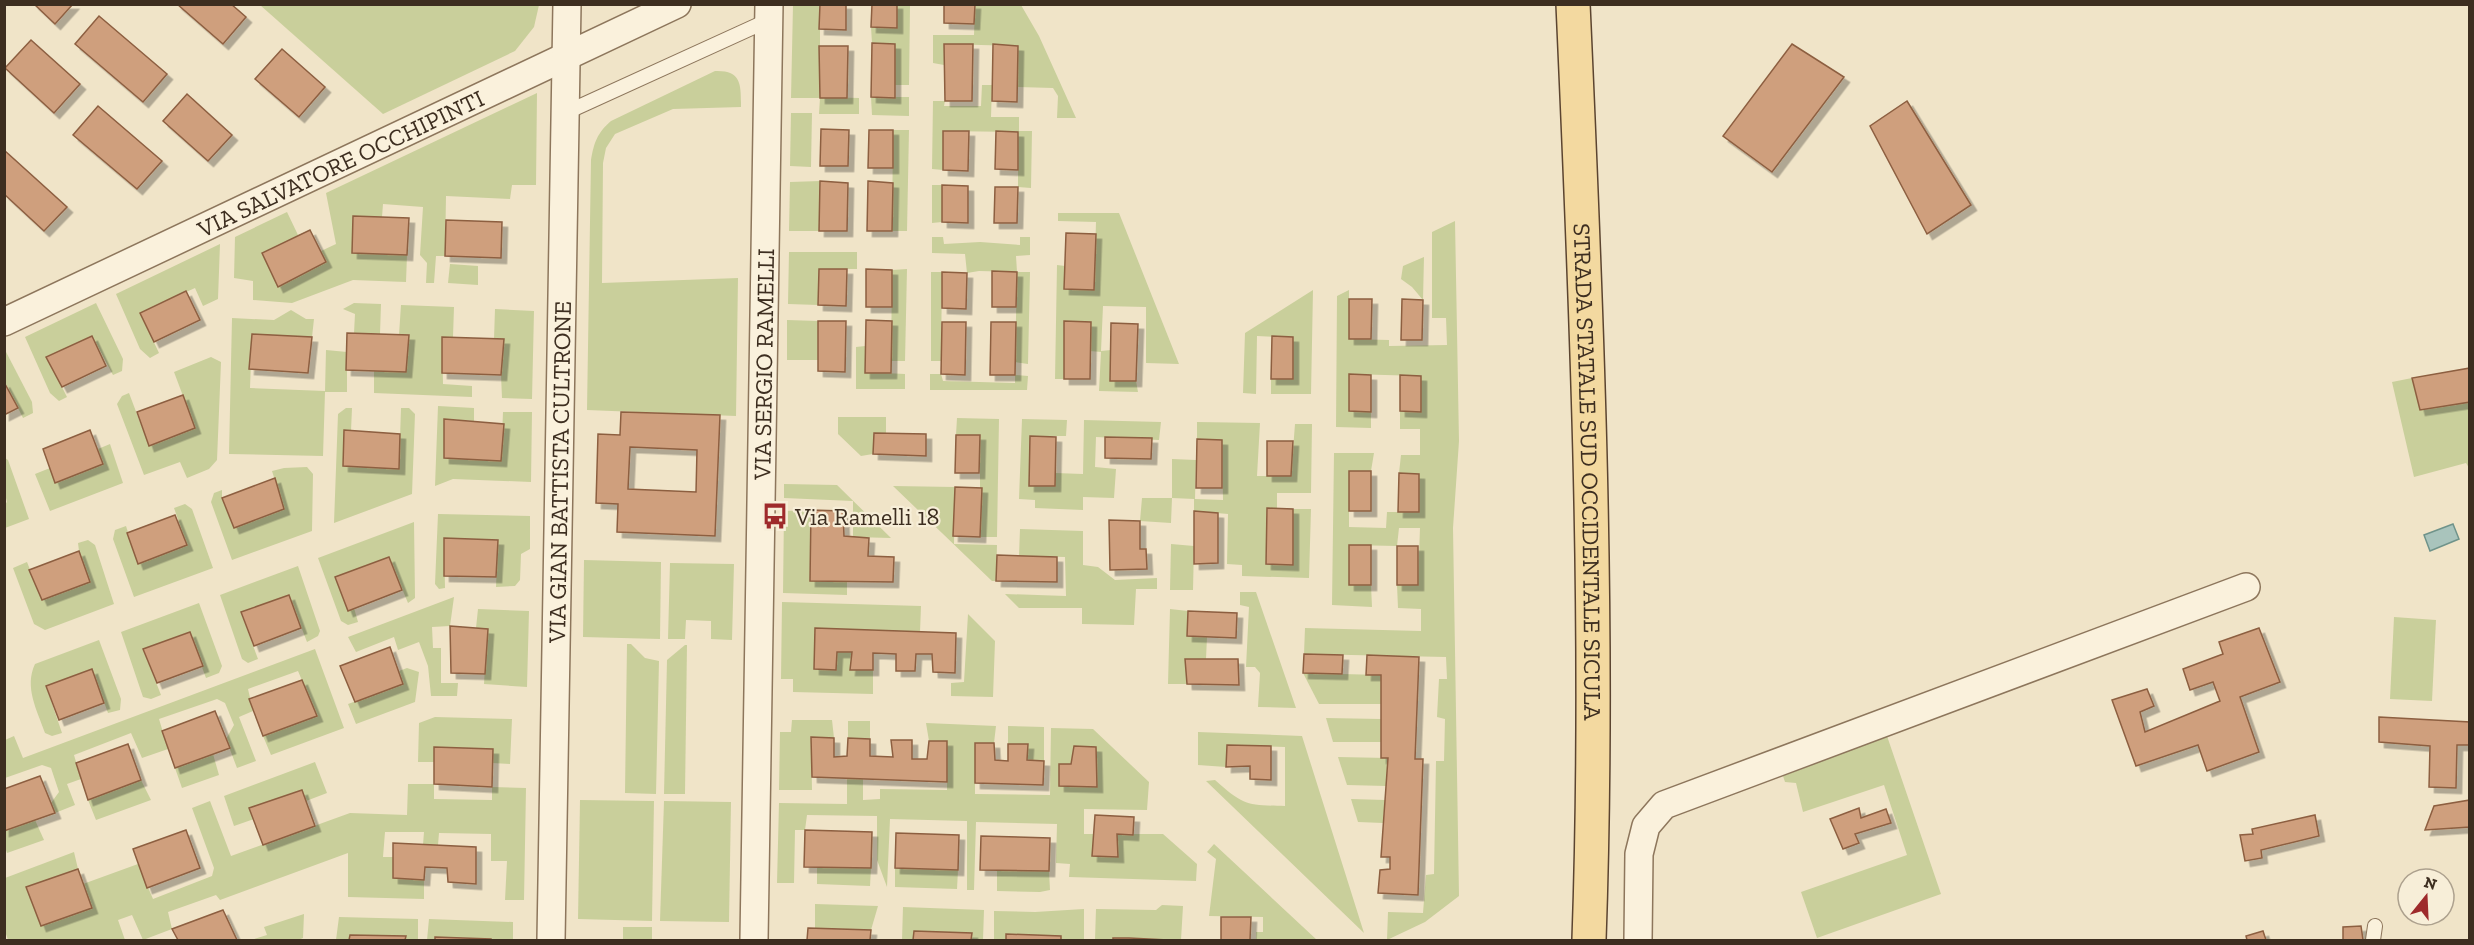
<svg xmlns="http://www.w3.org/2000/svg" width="2474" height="945" viewBox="0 0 2474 945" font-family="'Zilla Slab',serif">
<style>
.green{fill:#c9cf9b}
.water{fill:#a9c4bc;stroke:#6f938a;stroke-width:1.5}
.building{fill:#cf9f7d;stroke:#8d5f41;stroke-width:1.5;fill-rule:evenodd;filter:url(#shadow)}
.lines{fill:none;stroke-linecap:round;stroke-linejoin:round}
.service-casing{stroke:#8d765c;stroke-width:16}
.minor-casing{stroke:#8d765c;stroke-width:30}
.primary-casing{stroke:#5b4430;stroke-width:36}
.service{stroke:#faf1dc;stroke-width:14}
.minor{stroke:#faf1dc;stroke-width:27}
.primary{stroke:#f3d9a0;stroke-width:33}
.labels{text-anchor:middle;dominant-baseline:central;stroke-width:4.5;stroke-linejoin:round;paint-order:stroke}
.street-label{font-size:24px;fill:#3d2e20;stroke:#f7eed8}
.poi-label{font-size:24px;fill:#3d2e20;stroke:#f7eed8;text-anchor:start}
</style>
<defs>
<filter id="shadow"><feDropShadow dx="5.5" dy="5.5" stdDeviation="0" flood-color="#0004"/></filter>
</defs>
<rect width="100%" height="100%" fill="#f0e4c8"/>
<g class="green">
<polygon points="260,5 539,4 539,5 534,27 515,51 383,114"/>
<polygon points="793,5 820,5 820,97 859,98 859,114 819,114 820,98 791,98"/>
<polygon points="897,5 910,5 909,85 895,85 895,45 872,43 871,27 897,27"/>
<polygon points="975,5 1021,5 1039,36 1076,118 1057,118 1058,96 1053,88 1018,87 1018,46 944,44 944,65 933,63 933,35 974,35"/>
<path d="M 715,71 C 742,70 741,85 741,107 L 673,109 L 615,134 L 606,148 L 603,163 L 602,283 L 738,278 L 736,416 L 587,410 L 591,160 C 594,143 597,133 611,121 Z"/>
<polygon points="982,85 992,85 991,117 1019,117 1019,131 1032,131 1031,188 1018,187 1018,132 943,131 943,170 932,169 933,101 945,101 944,106 981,106"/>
<polygon points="537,93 536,185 512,185 510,199 446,196 445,256 436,256 434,283 426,283 427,263 420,255 423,207 383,204 382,217 353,216 352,253 407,255 406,282 353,280 292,303 253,300 253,281 234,278 235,237 287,212 298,235 310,230 321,251 336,244 326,193"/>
<polygon points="871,97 909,97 909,116 872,115"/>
<polygon points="791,113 812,113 811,167 790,166"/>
<polygon points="893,130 909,130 907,231 892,231"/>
<polygon points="820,181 819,231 789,231 790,182"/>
<polygon points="932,185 942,185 942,222 932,223"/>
<polygon points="1058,213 1119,213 1179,364 1146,363 1146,307 1103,306 1101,351 1111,350 1110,381 1136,381 1138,392 1099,391 1101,352 1090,351 1091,322 1064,321 1064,379 1055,379 1057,265 1065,266 1064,289 1094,290 1096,222 1058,221"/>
<polygon points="1455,221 1459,441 1453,528 1459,896 1425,922 1387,940 1388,912 1423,913 1426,875 1434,874 1436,761 1444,761 1445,719 1437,717 1439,679 1447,679 1446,657 1304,654 1305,628 1421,631 1421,609 1398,608 1397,585 1418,584 1420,528 1399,528 1397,546 1349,545 1371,585 1372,607 1332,605 1334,453 1374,453 1371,471 1349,472 1349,527 1386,528 1387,512 1419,512 1419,474 1399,473 1401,455 1420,455 1420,429 1400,429 1400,411 1420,412 1421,376 1349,374 1349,411 1371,412 1371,428 1336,427 1337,296 1349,290 1349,339 1389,340 1389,346 1447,345 1446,318 1432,318 1432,232"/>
<polygon points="932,237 943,237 944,244 980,242 1020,245 1020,237 1030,237 1030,255 1016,256 1017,272 1030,272 1028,364 1015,362 1017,272 979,271 967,273 965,254 932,253"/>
<polygon points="220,244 218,299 203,306 195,288 140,313 159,353 150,358 140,349 116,294"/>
<polygon points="789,252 857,252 857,269 819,269 818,305 788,304"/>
<polygon points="1424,257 1423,300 1412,287 1401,279 1403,266"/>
<polygon points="450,264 478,266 478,285 448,283"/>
<polygon points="907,269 905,361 891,361 892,270"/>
<polygon points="931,272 942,272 941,361 931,361"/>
<polygon points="1313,290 1311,394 1271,394 1271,379 1293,378 1293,338 1257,336 1256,394 1243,393 1245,333"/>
<polygon points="96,303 123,359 122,371 113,375 92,336 47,357 67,397 59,401 50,393 25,337"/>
<polygon points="354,303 381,304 380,334 354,333 355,314 343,309"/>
<polygon points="401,305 454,307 453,337 442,337 443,384 472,386 472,397 374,393 374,371 406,371 409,336 399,335"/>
<polygon points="495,309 534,311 532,399 502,398 501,375 504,340 494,339"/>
<polygon points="291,310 306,319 314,319 312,337 252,334 250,388 325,391 326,350 347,352 347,392 325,392 323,456 229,454 232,318 274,320"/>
<polygon points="787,320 818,321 818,360 787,360"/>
<polygon points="865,346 865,372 905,374 905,389 856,389 856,347"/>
<polygon points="4,348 32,402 33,413 23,418 5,382"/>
<polygon points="211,357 221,362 217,460 209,469 187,478 180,462 144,475 117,404 122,396 129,393 149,446 195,428 174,372"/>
<polygon points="930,374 941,374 943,381 1015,383 1015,375 1028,376 1027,390 930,390"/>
<polygon points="2412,378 2420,410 2469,402 2469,468 2466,463 2414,477 2392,382"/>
<polygon points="438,406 474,408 474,421 444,419 444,458 501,461 503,412 532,412 531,482 453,479 435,486"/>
<polygon points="346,408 352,408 351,431 344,430 343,466 399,469 401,408 409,408 415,414 412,494 334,523 338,414"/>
<polygon points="838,417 886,417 886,434 874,433 873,454 861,456 838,434"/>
<polygon points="957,418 999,419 997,537 980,537 980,436 956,435"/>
<polygon points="1022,419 1067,420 1066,436 1030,436 1030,486 1055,486 1055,473 1083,474 1084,420 1161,422 1159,440 1096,437 1095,467 1116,469 1114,498 1083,497 1083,510 1035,508 1035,500 1019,499"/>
<polygon points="1197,422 1260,423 1257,476 1291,476 1295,424 1312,424 1311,493 1277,493 1277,509 1267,509 1266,564 1293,565 1293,509 1311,509 1309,578 1242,576 1242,565 1227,564 1228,514 1194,511 1194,499 1172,498 1171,523 1140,521 1142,498 1172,498 1172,459 1196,460 1195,499 1223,500 1222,440 1197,439"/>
<polygon points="110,444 123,483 50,511 35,474 50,468 55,482 103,464 98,449"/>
<polygon points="5,458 8,460 29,519 5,528 5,504 7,502 5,494"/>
<polygon points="307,467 313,474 312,531 232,560 211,502 214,493 222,490 222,498 234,528 284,509 272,471 284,468"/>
<polygon points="784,484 837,485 891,538 853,537 853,501 784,498"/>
<polygon points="893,486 955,487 954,544 997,545 996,581 992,581"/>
<polygon points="185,504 192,509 213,568 134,597 113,539 115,530 126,526 138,564 187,545 174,508"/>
<polygon points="811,510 810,580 847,581 847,595 783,593 784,511"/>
<polygon points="438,514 530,516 530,549 521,554 520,580 515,586 496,587 498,540 444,538 445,588 439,589 435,584"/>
<polygon points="414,522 415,598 408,603 389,557 335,577 354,608 358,622 348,625 341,621 318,558"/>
<polygon points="1020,529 1083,531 1083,565 1098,567 1115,580 1157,578 1157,589 1136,589 1134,625 1082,624 1082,608 1019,608 1005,594 1066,596 1065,557 1019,556"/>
<polygon points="88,540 95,545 114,604 45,630 34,624 13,568 27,562 42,600 90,582 79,551 78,543"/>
<polygon points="1171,544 1194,546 1193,590 1170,590"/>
<polygon points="584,560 661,562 660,639 583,637"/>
<polygon points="670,563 734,564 732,640 711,639 711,621 686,620 685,639 668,639"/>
<polygon points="298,566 320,631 318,636 307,642 289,595 241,613 258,659 248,663 242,659 220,595"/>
<polygon points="1240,592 1256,592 1296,708 1258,707 1260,673 1255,667 1246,667 1249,607 1240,605"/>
<polygon points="454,597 450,626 432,627 433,648 441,648 441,683 458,683 457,696 431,696 428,666 419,642 398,650 394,637 356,652 348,637"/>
<polygon points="782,602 921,606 920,632 815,628 837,652 852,652 850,670 873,670 873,694 793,692 793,679 781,679"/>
<polygon points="199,603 222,666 219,673 206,678 189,632 143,649 161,695 151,699 143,697 121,632"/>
<polygon points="478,609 529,611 527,687 484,684 487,629 476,628"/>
<polygon points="1170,609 1188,611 1187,636 1207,637 1206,659 1186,659 1187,684 1168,684"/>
<polygon points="968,614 995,641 993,697 951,696 951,683 964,682"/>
<polygon points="2394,617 2436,620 2432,701 2390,699"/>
<path d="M 99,640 L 121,699 L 120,710 L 108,713 L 92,669 L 46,686 L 62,733 L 52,736 L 45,733 C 37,710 24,687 35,664 Z"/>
<polygon points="627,644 631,644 645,658 659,661 656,794 625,793"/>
<polygon points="685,645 687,645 685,794 664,794 667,660"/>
<polygon points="315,649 344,728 271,755 263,736 317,716 298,671 248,689 253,711 239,717 256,761 237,768 226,739 234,725 225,703 217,699 159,719 168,749 142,758 131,733 74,755 81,779 67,784 75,805 55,813 51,803 59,792 51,768 42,765 5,778 5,740 14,736 23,758"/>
<polygon points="407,668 419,672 415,702 356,724 348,704 403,684 399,671"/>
<polygon points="1303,673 1381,675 1381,704 1319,704"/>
<polygon points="435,717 512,719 510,764 492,763 492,749 435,747 434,762 418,762 419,723"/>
<polygon points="1326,718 1381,719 1381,742 1333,742"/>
<polygon points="792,720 832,720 834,738 811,737 812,790 779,790 780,732 791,732"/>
<polygon points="848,721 870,721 870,739 848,738"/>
<polygon points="926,723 996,726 994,743 975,743 975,794 1050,795 1051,728 1093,729 1149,782 1147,810 1084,809 1084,834 1094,834 1118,857 1117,834 1163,834 1197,864 1196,881 1069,877 1070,864 1056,863 1057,824 976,822 974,890 967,890 967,821 890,819 887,887 877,860 877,816 807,815 805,830 795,830 794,883 777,883 779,803 847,804 847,779 863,779 863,800 880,799 880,789 947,790 947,742 929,741"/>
<polygon points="1008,726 1044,727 1044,761 1027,760 1028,744 1008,744"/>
<path d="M 1198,732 L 1302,736 L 1364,933 L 1206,781 L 1215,780 C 1244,806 1247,805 1285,806 L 1285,747 L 1227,745 L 1226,767 L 1198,765 Z"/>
<polygon points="1887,736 1941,894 1817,938 1801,892 1907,855 1884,785 1803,812 1796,783 1785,782 1783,776"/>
<polygon points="213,754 219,775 182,788 175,768"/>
<polygon points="1338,757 1388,758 1386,786 1347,785"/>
<polygon points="315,762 327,793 306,801 301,790 250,808 254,819 234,826 224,796"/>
<polygon points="141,780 151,800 96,820 88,800"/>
<polygon points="408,784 434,784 434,799 492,800 492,787 526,788 524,900 505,900 507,861 491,861 491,834 439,833 438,845 423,845 424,832 385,832 383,857 393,857 393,878 424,880 424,899 348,897 348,853 220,900 216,895 168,912 172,929 143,940 132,915 118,920 125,940 102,940 101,939 96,940 8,940 5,931 5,878 74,852 78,869 26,887 41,926 92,908 83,884 138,864 153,899 212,876 214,868 192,808 210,801 231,856 350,813 407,815"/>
<polygon points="1351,799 1385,800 1383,823 1358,822"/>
<polygon points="580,800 654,801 652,921 578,919"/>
<polygon points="664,801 731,802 729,922 660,921"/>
<polygon points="35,820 44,840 7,853 5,847 5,831"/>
<polygon points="1214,844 1317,940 1256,940 1256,932 1263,932 1263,917 1209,916 1216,859 1207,852"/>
<polygon points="817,867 871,868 870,886 817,884"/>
<polygon points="895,868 958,870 957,889 895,887"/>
<polygon points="997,870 1049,871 1050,890 1040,892 997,891"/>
<polygon points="815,904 878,906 871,930 815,929"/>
<polygon points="1162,905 1183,906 1181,940 1113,938 1113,940 1095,940 1096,909 1156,910"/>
<polygon points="903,907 984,910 983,940 971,940 972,934 914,932 913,940 902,940"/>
<polygon points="1084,909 1084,940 1061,940 1061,936 1006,935 1006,940 994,940 994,911 1035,912"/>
<polygon points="304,914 303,938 298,940 251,940 267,935 264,927"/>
<polygon points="339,917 418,919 418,940 405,940 406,937 350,935 349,940 336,940"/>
<polygon points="429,919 513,922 513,940 435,937 435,940 427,940"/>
<rect x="623" y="927" width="29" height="13"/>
</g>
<polygon class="water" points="2453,524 2459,539 2430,551 2424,535"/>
<g class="building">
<polygon points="34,4 73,4 55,24"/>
<polygon points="177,4 231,4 246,17 223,44"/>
<polygon points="820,4 846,4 846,30 819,29"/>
<polygon points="872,4 897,4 897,28 871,27"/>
<polygon points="944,4 975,4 974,24 944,23"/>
<polygon points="99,16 167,74 143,102 75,44"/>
<polygon points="31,40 80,84 54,113 5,68"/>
<polygon points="872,43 895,44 895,98 871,97"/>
<polygon points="944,44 973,44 972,101 945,101"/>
<polygon points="993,44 1018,46 1017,102 992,101"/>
<polygon points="1792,44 1844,77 1772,172 1723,136"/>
<polygon points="819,46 848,46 847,98 820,98"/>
<polygon points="282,49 325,87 299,117 255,79"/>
<polygon points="187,94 232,135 208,161 163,121"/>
<polygon points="1907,101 1971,205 1927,234 1870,126"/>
<polygon points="98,106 162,161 137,189 73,135"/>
<polygon points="821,129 849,130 848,166 820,166"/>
<polygon points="869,130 893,130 893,168 868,168"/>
<polygon points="943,131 969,131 968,171 943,170"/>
<polygon points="996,131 1018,132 1018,170 995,169"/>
<polygon points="4,150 67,207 44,231 4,194"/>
<polygon points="820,181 848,183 847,231 819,231"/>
<polygon points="868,181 893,183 892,231 867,231"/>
<polygon points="942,185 968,186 968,223 942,222"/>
<polygon points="995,187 1018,187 1017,223 994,223"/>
<polygon points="353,216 409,218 407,255 352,253"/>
<polygon points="446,220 502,222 501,258 445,256"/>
<polygon points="310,230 326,262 278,287 262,253"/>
<polygon points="1066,233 1096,234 1094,290 1064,289"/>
<polygon points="819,269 847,269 846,306 818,305"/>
<polygon points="866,269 892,270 892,307 866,307"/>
<polygon points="992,271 1017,272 1016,307 992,307"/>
<polygon points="942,272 967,273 966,309 942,308"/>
<polygon points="186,291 200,320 154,342 140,313"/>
<polygon points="1349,299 1372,299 1371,339 1349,339"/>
<polygon points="1402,299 1423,300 1422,340 1401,340"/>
<polygon points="866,320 892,321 891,373 865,373"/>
<polygon points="818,321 846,321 845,372 818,371"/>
<polygon points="1064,321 1091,322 1090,379 1064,379"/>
<polygon points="942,322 966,322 965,375 941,374"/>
<polygon points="991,322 1016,322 1015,375 990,375"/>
<polygon points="1111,323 1138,324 1136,381 1110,381"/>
<polygon points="347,333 409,335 406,372 346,370"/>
<polygon points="252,334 312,337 308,373 249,369"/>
<polygon points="92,336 106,366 62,387 46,357"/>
<polygon points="1272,336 1293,337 1293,379 1271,379"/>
<polygon points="442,337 504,339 501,375 442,373"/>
<polygon points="2470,368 2470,402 2420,410 2412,378"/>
<polygon points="1349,374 1371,375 1371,412 1349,411"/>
<polygon points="1400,375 1421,376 1421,412 1400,411"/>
<polygon points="4,382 18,408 4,415"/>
<polygon points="183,395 195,428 149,446 137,412"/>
<path d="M 621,412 L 720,415 L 715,536 L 617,532 L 618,504 L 596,503 L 598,434 L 620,435 ZM 630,447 L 697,450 L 696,492 L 628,489 Z"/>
<polygon points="444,419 504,424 501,461 444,458"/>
<polygon points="90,430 103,464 55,483 43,449"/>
<polygon points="344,430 400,434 399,469 343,466"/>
<polygon points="874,433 926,434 926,456 873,454"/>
<polygon points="956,435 980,435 979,473 955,473"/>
<polygon points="1030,436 1056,437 1055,486 1029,486"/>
<polygon points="1105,437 1152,438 1151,459 1105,458"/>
<polygon points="1197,439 1222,440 1222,488 1196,488"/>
<polygon points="1267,441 1293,441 1291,476 1267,476"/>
<rect x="1349" y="471" width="22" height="40"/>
<polygon points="1399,473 1419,474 1419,512 1398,512"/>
<polygon points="275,478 284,509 234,528 222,498"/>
<polygon points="955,487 982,488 980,537 953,536"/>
<polygon points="1267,508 1293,509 1293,565 1266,564"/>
<polygon points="811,510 843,511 844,536 869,538 868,556 894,557 893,582 810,581"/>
<polygon points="1194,511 1218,513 1218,563 1194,564"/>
<polygon points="175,515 187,545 138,564 127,533"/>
<polygon points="1109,520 1140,521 1140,549 1146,549 1147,569 1110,570"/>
<polygon points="444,538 498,540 496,577 444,576"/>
<rect x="1349" y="545" width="22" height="40"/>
<rect x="1397" y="546" width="21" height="39"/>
<polygon points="79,551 90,582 42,600 29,570"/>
<polygon points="997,555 1057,557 1057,582 996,581"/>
<polygon points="389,557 402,590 348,611 335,577"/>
<polygon points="289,595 301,628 254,646 241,612"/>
<polygon points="1188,611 1237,613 1236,638 1187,636"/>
<polygon points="450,626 488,629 485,674 451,673"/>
<polygon points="815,628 956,633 955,673 933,672 932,654 916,654 915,671 896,671 896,654 873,653 873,670 850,670 852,652 837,652 836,670 814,669"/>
<polygon points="2259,628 2280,682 2240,697 2259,752 2207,771 2198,745 2136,766 2112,700 2147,689 2154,706 2140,712 2145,732 2220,701 2213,682 2190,690 2183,669 2223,654 2219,642"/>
<polygon points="190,632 203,666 157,683 143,649"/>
<polygon points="390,647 403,684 355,702 340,666"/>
<polygon points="1304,654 1343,655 1342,674 1303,673"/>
<polygon points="1367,655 1419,657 1415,759 1423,759 1418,895 1378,893 1380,870 1390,869 1390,857 1381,857 1388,758 1381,758 1381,675 1366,675"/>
<polygon points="1185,659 1238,659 1239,685 1187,684"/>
<polygon points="92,669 104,703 59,720 46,686"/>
<polygon points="302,680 317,716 263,736 249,699"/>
<polygon points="215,711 230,748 175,768 162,731"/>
<polygon points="2379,717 2470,722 2470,745 2457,745 2456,788 2429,787 2430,746 2379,742"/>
<polygon points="811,737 834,738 834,757 847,756 848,738 870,739 870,756 893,757 891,740 912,740 912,759 927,759 929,741 947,741 947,782 812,777"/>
<polygon points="975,743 994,743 995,760 1008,761 1008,744 1028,744 1027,760 1044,761 1043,785 975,783"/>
<polygon points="128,744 141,780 88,800 76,763"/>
<polygon points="1227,745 1271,746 1271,780 1250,779 1250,766 1226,767"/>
<polygon points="1074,746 1096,747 1097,787 1059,786 1059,764 1071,764"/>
<polygon points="434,747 493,749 492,787 434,784"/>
<polygon points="40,776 55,813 4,831 4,789"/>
<polygon points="302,790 315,826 263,845 249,808"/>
<polygon points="2470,800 2470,827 2425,830 2434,806"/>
<polygon points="1859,808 1861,818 1886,809 1891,823 1855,834 1859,843 1843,849 1830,819"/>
<polygon points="1095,815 1134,817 1133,835 1117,834 1118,857 1092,856"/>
<polygon points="2315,815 2319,836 2261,850 2262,858 2245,861 2240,835 2253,834 2252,829"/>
<polygon points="186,830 200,868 147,888 133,849"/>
<polygon points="805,830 872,832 871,868 804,867"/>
<polygon points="896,833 959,835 958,870 895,868"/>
<polygon points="981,836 1050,838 1049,871 980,870"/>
<polygon points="393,843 476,847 476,884 448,882 447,868 425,867 424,880 393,878"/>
<polygon points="78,869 92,908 41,926 26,887"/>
<polygon points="223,910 237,940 178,940 172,929"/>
<polygon points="1221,917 1251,917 1250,940 1221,940"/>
<polygon points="2361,926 2363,940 2343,940 2343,927"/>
<polygon points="808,928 871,930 870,940 807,940"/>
<polygon points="914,931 972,933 971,940 913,940"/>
<polygon points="2263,931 2266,940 2247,940 2246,936"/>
<polygon points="1006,934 1061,936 1061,940 1006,940"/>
<polygon points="350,935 406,936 405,940 349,940"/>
<polygon points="435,937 491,939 491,940 435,940"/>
<polygon points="1113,938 1129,938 1168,940 1113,940"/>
</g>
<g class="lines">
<g class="service-casing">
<g id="service">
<polyline points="565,113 769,20"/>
<polyline points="2373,940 2375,926"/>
</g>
</g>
<g class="minor-casing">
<g id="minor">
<path id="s1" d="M 4,322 L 677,4"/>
<path id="s2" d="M 551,940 L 567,4"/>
<path id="s3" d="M 754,940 L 769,4"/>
<polyline points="1638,940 1639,854 1646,826 1664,805 2246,587"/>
</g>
</g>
<g class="primary-casing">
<g id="primary">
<path id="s4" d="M 1573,4 C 1587,316 1600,629 1589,940"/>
</g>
</g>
<use href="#service" class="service"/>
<use href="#minor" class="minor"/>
<use href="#primary" class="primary"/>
</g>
<defs>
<g id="bus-bare" transform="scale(2.07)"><path d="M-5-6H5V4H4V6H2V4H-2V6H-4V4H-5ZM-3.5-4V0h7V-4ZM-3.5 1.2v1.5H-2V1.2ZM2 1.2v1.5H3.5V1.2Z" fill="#9e2a2b" stroke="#f7eed8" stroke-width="2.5" paint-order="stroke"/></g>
</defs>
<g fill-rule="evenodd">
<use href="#bus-bare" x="775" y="516"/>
</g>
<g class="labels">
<g class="street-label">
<text stroke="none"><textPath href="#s1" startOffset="372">VIA SALVATORE OCCHIPINTI</textPath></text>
<text stroke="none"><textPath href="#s3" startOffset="576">VIA SERGIO RAMELLI</textPath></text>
<text stroke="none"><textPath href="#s2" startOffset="468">VIA GIAN BATTISTA CULTRONE</textPath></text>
<text stroke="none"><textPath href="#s4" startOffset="468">STRADA STATALE SUD OCCIDENTALE SICULA</textPath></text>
</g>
<g class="poi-label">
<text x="795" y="516">Via Ramelli 18</text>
</g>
</g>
<rect width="2474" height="945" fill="none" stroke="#3d2e20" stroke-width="12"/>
<g transform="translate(2426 897) rotate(18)"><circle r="28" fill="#f7eed8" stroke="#ada18e" stroke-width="1.5"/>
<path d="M0-4.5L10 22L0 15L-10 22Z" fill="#9e2a2b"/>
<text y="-9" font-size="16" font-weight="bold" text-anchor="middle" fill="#3d2e20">N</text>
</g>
</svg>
